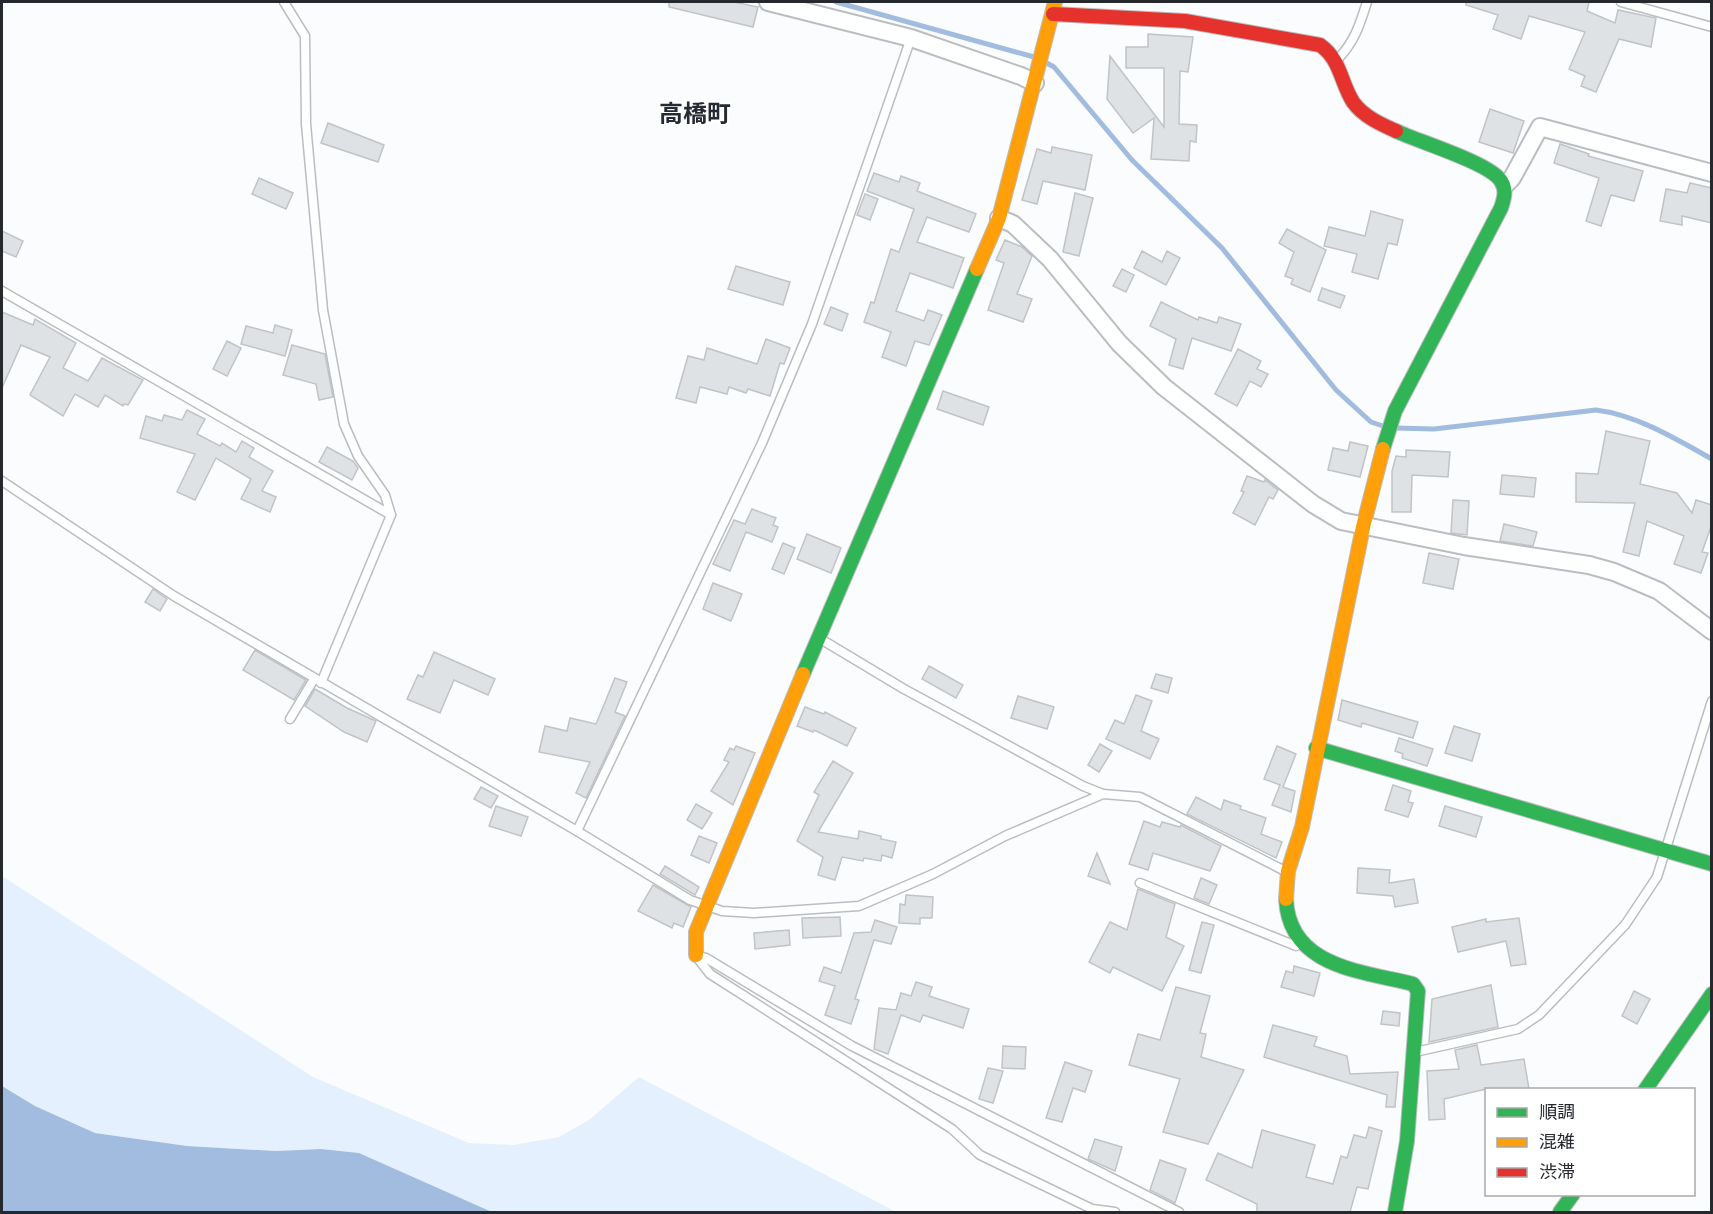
<svg xmlns="http://www.w3.org/2000/svg" width="1713" height="1214" viewBox="0 0 1713 1214" font-family="'PT Sans Narrow','Noto Sans JP',sans-serif">
<style>
.green{fill:#e5f0fe}
.water{fill:#a1bcde}
.lines{fill:none;stroke-linecap:round;stroke-linejoin:round}
.stream{stroke:#a1bcde;stroke-width:5}
.building{fill:#dfe2e5;stroke:#c1c3c6;stroke-width:1.5}
.lane-casing{stroke:#bbbdc0;stroke-width:11}
.street-casing{stroke:#bbbdc0;stroke-width:20}
.fast-casing{stroke:#bbbdc0;stroke-width:16}
.slow-casing{stroke:#bbbdc0;stroke-width:16}
.jam-casing{stroke:#bbbdc0;stroke-width:16}
.lane{stroke:#feffff;stroke-width:8}
.street{stroke:#feffff;stroke-width:16}
.fast{stroke:#30b455;stroke-width:14}
.slow{stroke:#ff9f0a;stroke-width:14}
.jam{stroke:#e5322d;stroke-width:14}
.labels{text-anchor:middle;dominant-baseline:central;stroke-width:4.5;stroke-linejoin:round;paint-order:stroke}
.quarter-label{font-size:24px;font-weight:bold;fill:#242b35;stroke:#fff}
</style>
<rect width="100%" height="100%" fill="#fbfcfd"/>
<polygon class="green" points="2,876 313,1077 469,1143 513,1145 559,1137 589,1120 639,1077 896,1212 492,1212 359,1153 321,1149 276,1151 187,1146 95,1133 35,1106 2,1086"/>
<polygon class="water" points="2,1086 35,1106 95,1133 187,1146 276,1151 321,1149 359,1153 492,1212 2,1212"/>
<g class="lines">
<g class="stream">
<polyline points="836,2 1034,57"/>
<polyline points="1045,62 1054,67 1132,160 1222,248 1336,390 1371,422 1383,426"/>
<path d="M 1395,428 L 1434,429 L 1596,410 C 1637,415 1676,439 1712,459"/>
</g>
</g>
<g class="building">
<polygon points="669,2 734,2 758,7 753,27 669,7"/>
<polygon points="1466,2 1589,2 1587,11 1615,23 1618,10 1656,18 1651,47 1619,39 1596,92 1581,86 1585,76 1569,69 1585,32 1529,16 1521,39 1493,29 1498,15 1466,5"/>
<polygon points="1148,34 1193,37 1188,72 1180,71 1179,124 1197,125 1196,142 1190,141 1189,161 1151,159 1154,118 1133,133 1107,99 1110,56 1164,127 1164,68 1126,68 1126,47 1148,47"/>
<polygon points="1490,109 1524,121 1513,153 1479,142"/>
<polygon points="328,123 384,145 378,162 321,143"/>
<polygon points="1560,144 1589,154 1588,156 1643,171 1634,201 1611,195 1601,226 1586,221 1599,178 1554,163"/>
<polygon points="1052,147 1092,155 1085,190 1043,181 1037,204 1022,200 1037,149 1051,153"/>
<polygon points="874,173 899,182 901,176 920,183 917,191 976,214 969,232 927,217 917,242 964,258 953,288 910,273 896,311 924,321 928,310 942,315 929,345 915,341 906,366 882,357 891,332 864,322 871,302 874,303 891,249 899,252 914,209 867,191"/>
<polygon points="259,178 293,193 286,209 252,194"/>
<polygon points="1690,183 1712,188 1712,223 1682,216 1682,225 1660,221 1666,189 1687,193"/>
<polygon points="1075,193 1093,198 1079,256 1063,252"/>
<polygon points="865,194 878,199 870,220 857,215"/>
<polygon points="1371,211 1403,220 1397,245 1388,243 1378,279 1352,272 1357,254 1324,246 1329,227 1365,236"/>
<polygon points="1287,229 1326,250 1310,292 1291,284 1293,279 1285,276 1294,252 1279,243"/>
<polygon points="2,231 23,241 16,257 2,251"/>
<polygon points="1005,240 1022,247 1032,256 1017,294 1032,299 1023,322 988,310 1004,263 996,260"/>
<polygon points="1142,251 1162,262 1167,251 1180,258 1166,285 1134,268"/>
<polygon points="736,266 790,282 783,305 728,289"/>
<polygon points="1122,269 1134,275 1126,292 1113,286"/>
<polygon points="1322,288 1345,296 1340,308 1318,300"/>
<polygon points="1161,302 1198,320 1199,317 1217,323 1219,317 1241,324 1231,351 1192,338 1183,369 1169,365 1176,339 1150,326"/>
<polygon points="831,307 848,314 842,331 824,324"/>
<polygon points="2,312 33,325 35,319 76,343 63,368 88,381 102,358 143,380 128,405 124,404 123,406 105,395 98,407 75,394 63,416 30,395 50,357 21,345 2,388"/>
<polygon points="275,325 292,330 285,356 241,344 246,326 273,333"/>
<polygon points="766,339 790,348 784,364 780,363 770,396 748,389 746,393 729,387 727,394 700,387 696,403 676,398 688,356 704,360 707,348 757,364"/>
<polygon points="227,341 241,348 227,376 213,369"/>
<polygon points="292,345 325,354 333,397 319,400 316,384 283,375"/>
<polygon points="1238,349 1261,361 1257,369 1268,374 1261,387 1250,381 1237,406 1215,394"/>
<polygon points="943,391 989,407 983,425 937,409"/>
<polygon points="187,410 205,419 197,434 220,446 222,443 236,452 242,441 254,448 249,457 273,471 262,491 276,497 270,512 241,499 251,479 216,458 195,500 177,492 195,454 140,438 146,416 162,421 164,415 182,420"/>
<polygon points="1606,431 1650,441 1640,484 1677,493 1692,513 1696,500 1712,505 1712,524 1702,552 1708,553 1701,573 1674,564 1684,536 1647,521 1639,556 1623,552 1635,503 1576,502 1576,473 1598,474"/>
<polygon points="1350,442 1368,446 1360,477 1328,470 1333,448 1348,451"/>
<polygon points="327,447 353,461 358,468 352,480 319,462"/>
<polygon points="1406,450 1450,452 1448,477 1412,475 1411,512 1392,512 1392,471 1396,456 1406,457"/>
<polygon points="1502,475 1536,478 1534,497 1500,494"/>
<polygon points="1247,476 1264,482 1265,480 1278,490 1273,499 1269,497 1255,525 1233,513 1244,492 1241,491"/>
<polygon points="1453,500 1469,501 1467,535 1451,533"/>
<polygon points="752,509 776,518 773,525 778,527 772,542 746,532 730,571 713,564 734,520 745,524"/>
<polygon points="1504,524 1537,532 1533,546 1500,541"/>
<polygon points="807,534 841,548 831,573 797,559"/>
<polygon points="783,543 795,548 784,574 772,569"/>
<polygon points="1429,553 1459,559 1453,589 1423,583"/>
<polygon points="713,583 742,594 731,621 703,609"/>
<polygon points="153,589 167,599 160,611 145,602"/>
<polygon points="255,650 306,680 294,700 243,670"/>
<polygon points="434,652 495,679 488,695 454,680 440,713 407,699 418,675 423,677"/>
<polygon points="929,666 963,685 956,698 922,679"/>
<polygon points="1156,674 1172,678 1168,693 1151,688"/>
<polygon points="615,678 627,682 615,712 625,716 586,798 576,793 590,762 539,752 545,726 567,731 570,718 596,724"/>
<polygon points="315,689 347,708 376,721 367,742 344,732 305,706"/>
<polygon points="1136,695 1152,701 1141,731 1159,739 1150,759 1106,739 1115,720 1124,724"/>
<polygon points="1018,696 1054,707 1047,729 1011,718"/>
<polygon points="1342,700 1418,722 1413,738 1362,723 1361,727 1338,720"/>
<polygon points="805,707 824,714 825,712 856,728 847,746 814,730 813,732 797,726"/>
<polygon points="1454,726 1480,734 1472,761 1445,753"/>
<polygon points="1399,738 1433,749 1427,766 1402,758 1403,754 1395,751"/>
<polygon points="1100,744 1112,751 1099,772 1088,765"/>
<polygon points="736,746 755,753 733,805 711,791 729,762 724,760 730,748 734,750"/>
<polygon points="1277,746 1296,754 1283,787 1295,791 1291,812 1272,805 1280,785 1264,779"/>
<polygon points="833,761 853,773 818,832 858,839 859,831 881,836 881,839 896,842 892,858 882,855 881,861 864,858 863,861 842,857 835,880 818,875 823,857 797,841 819,795 814,792"/>
<polygon points="1393,785 1411,791 1408,802 1413,803 1408,817 1385,810"/>
<polygon points="481,787 498,796 491,808 474,799"/>
<polygon points="1196,797 1221,810 1224,800 1241,806 1240,809 1266,818 1261,834 1282,842 1276,858 1187,814"/>
<polygon points="696,804 712,813 702,829 687,820"/>
<polygon points="496,806 528,817 521,836 489,826"/>
<polygon points="1445,806 1482,817 1476,837 1439,826"/>
<polygon points="1144,821 1160,827 1162,822 1180,827 1181,825 1221,846 1210,871 1153,853 1148,870 1129,864"/>
<polygon points="699,836 717,843 709,863 691,855"/>
<polygon points="1097,853 1110,884 1088,876"/>
<polygon points="665,866 699,887 695,895 660,874"/>
<polygon points="1358,868 1390,870 1389,883 1414,879 1418,903 1395,907 1393,896 1357,893"/>
<polygon points="1201,878 1217,885 1209,904 1194,898"/>
<polygon points="653,885 691,907 683,927 674,923 672,928 638,911"/>
<polygon points="1138,889 1175,904 1166,937 1184,946 1162,991 1113,967 1110,973 1089,962 1110,922 1127,930"/>
<polygon points="906,895 933,897 932,918 920,918 920,924 899,923 900,904 905,905"/>
<polygon points="840,917 841,936 803,938 802,918"/>
<polygon points="1519,918 1526,964 1511,966 1506,941 1458,952 1452,927 1486,919 1486,922"/>
<polygon points="875,920 897,927 891,944 874,940 855,999 859,1000 851,1024 825,1015 835,986 819,981 824,967 841,973 854,933 871,932"/>
<polygon points="1202,922 1214,925 1201,973 1189,970"/>
<polygon points="789,930 790,945 755,949 754,933"/>
<polygon points="1294,966 1320,973 1314,996 1281,987 1286,971 1293,973"/>
<polygon points="916,982 932,987 929,996 969,1009 963,1028 923,1015 920,1022 901,1015 888,1054 874,1049 879,1008 896,1010 901,993 911,996"/>
<polygon points="1491,985 1498,1027 1429,1042 1432,999"/>
<polygon points="1176,987 1210,996 1200,1033 1206,1034 1201,1057 1244,1070 1208,1144 1163,1132 1180,1079 1129,1065 1138,1034 1160,1040"/>
<polygon points="1634,991 1650,999 1637,1024 1622,1016"/>
<polygon points="1383,1011 1400,1013 1399,1026 1381,1024"/>
<polygon points="1273,1025 1317,1037 1314,1046 1347,1056 1350,1074 1398,1072 1395,1107 1386,1107 1387,1095 1264,1057"/>
<polygon points="1477,1045 1481,1065 1524,1059 1529,1089 1486,1089 1444,1099 1445,1119 1429,1120 1427,1071 1459,1069 1455,1050"/>
<polygon points="1003,1046 1026,1047 1025,1069 1002,1068"/>
<polygon points="1065,1062 1092,1071 1085,1092 1073,1088 1062,1122 1046,1118"/>
<polygon points="988,1068 1003,1071 993,1103 979,1099"/>
<polygon points="1369,1127 1382,1131 1368,1189 1357,1187 1350,1212 1257,1212 1257,1204 1206,1180 1218,1153 1252,1168 1262,1130 1315,1145 1306,1177 1333,1184 1341,1156 1347,1158 1354,1135 1366,1138"/>
<polygon points="1095,1139 1122,1147 1115,1171 1088,1159"/>
<polygon points="1160,1160 1186,1169 1175,1203 1150,1190"/>
</g>
<g class="lines">
<g class="lane-casing">
<g id="lane">
<polyline points="284,2 305,36 306,124 323,310 344,424 358,456 385,495 391,515 321,683"/>
<polyline points="1621,2 1712,27"/>
<path d="M 1338,59 C 1355,41 1360,24 1367,2"/>
<polyline points="2,291 391,515"/>
<polyline points="2,481 174,596 577,831 690,900 722,911 754,913 859,906 933,874 1005,836 1103,794 1140,797 1285,871"/>
<polyline points="819,638 904,689 1083,786 1103,794"/>
<polyline points="290,719 314,679"/>
<polyline points="577,831 762,443 812,324 911,38"/>
<polyline points="1140,883 1296,946"/>
<polyline points="696,955 706,958 852,1046 1179,1212"/>
<polyline points="696,956 710,974 952,1129 980,1155 1092,1209 1115,1212"/>
<polyline points="1415,1052 1518,1029 1539,1015 1625,925 1657,877 1712,701"/>
</g>
</g>
<g class="street-casing">
<g id="street">
<polyline points="768,2 911,38 1021,76 1035,83"/>
<polyline points="1505,185 1512,178 1540,127 1712,173"/>
<polyline points="999,218 1013,224 1050,259 1119,343 1164,387 1313,504 1341,521 1464,546 1589,565 1614,572 1659,591 1712,631"/>
</g>
</g>
<g class="fast-casing">
<g id="fast">
<path d="M 1383,449 L 1395,411 L 1501,208 C 1504,199 1507,190 1501,181 C 1490,163 1419,142 1396,131"/>
<polyline points="803,674 977,269"/>
<polyline points="1316,748 1712,864"/>
<path d="M 1286,899 C 1289,967 1361,971 1413,984 L 1418,991 L 1407,1141 L 1395,1212"/>
<polyline points="1645,1090 1712,994"/>
<polyline points="1560,1212 1573,1194"/>
</g>
</g>
<g class="slow-casing">
<g id="slow">
<polyline points="977,269 999,218 1055,2"/>
<polyline points="1286,899 1288,871 1302,827 1363,527 1383,449"/>
<polyline points="696,955 696,932 803,674"/>
</g>
</g>
<g class="jam-casing">
<path id="jam" d="M 1053,14 L 1185,21 L 1320,45 C 1341,60 1340,81 1353,102 C 1363,116 1380,124 1396,131"/>
</g>
<use href="#lane" class="lane"/>
<use href="#street" class="street"/>
<use href="#fast" class="fast"/>
<use href="#slow" class="slow"/>
<use href="#jam" class="jam"/>
</g>
<g class="labels">
<g class="quarter-label">
<text x="695" y="113">高橋町</text>
</g>
</g>
<rect width="1713" height="1214" fill="none" stroke="#25282d" stroke-width="6"/>
<rect x="1485" y="1088" width="210" height="108" fill="#ffffff" stroke="#a8a9ab" stroke-width="1.5"/>
<rect x="1497" y="1108" width="30" height="9" fill="#30b455" stroke="#a8a9ab" stroke-width="1.5"/>
<text x="1539" y="1118" font-size="18" fill="#25282d">順調</text>
<rect x="1497" y="1138" width="30" height="9" fill="#ff9f0a" stroke="#a8a9ab" stroke-width="1.5"/>
<text x="1539" y="1148" font-size="18" fill="#25282d">混雑</text>
<rect x="1497" y="1168" width="30" height="9" fill="#e5322d" stroke="#a8a9ab" stroke-width="1.5"/>
<text x="1539" y="1178" font-size="18" fill="#25282d">渋滞</text>
</svg>
